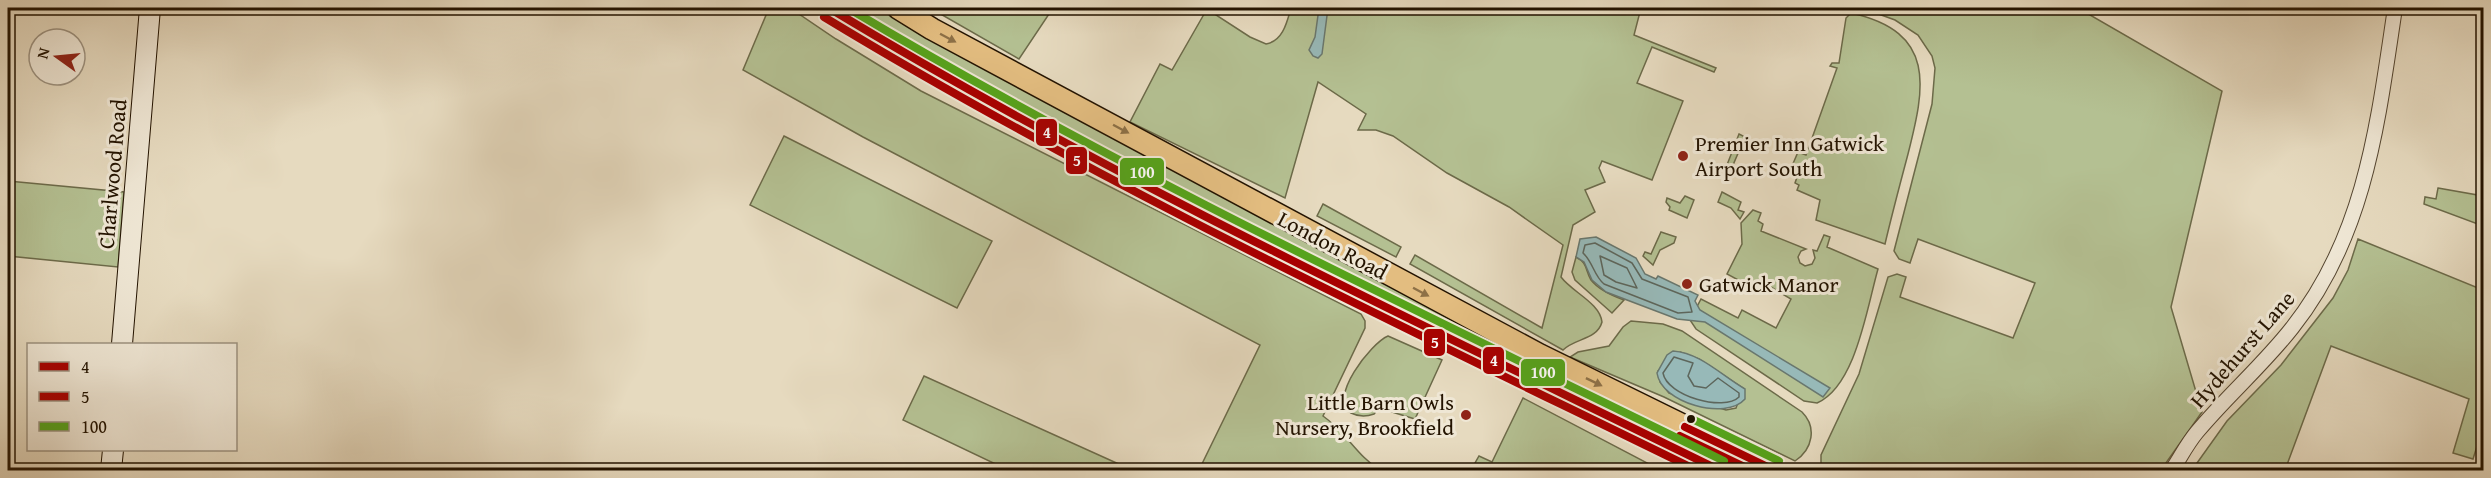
<svg xmlns="http://www.w3.org/2000/svg" width="2491" height="478" viewBox="0 0 2491 478" font-family="'Gentium Book Plus',serif">
<style>
.green{fill:#b4c092;stroke:#6c6a49;stroke-width:1.5;fill-rule:evenodd}
.water{fill:#97b9b8;stroke:#69776e;stroke-width:1.5}
.lines{fill:none;stroke-linecap:round;stroke-linejoin:round}
.shore{stroke:#5d665c;stroke-width:1.5}
.street-casing{stroke:#544530;stroke-width:16}
.secondary-casing{stroke:#231300;stroke-width:22}
.primary-casing{stroke:#231300;stroke-width:24}
.street{stroke:#efe7d5;stroke-width:14}
.secondary{stroke:#efe7d5;stroke-width:20}
.primary{stroke:#e3bd80;stroke-width:21}
.bus-1-casing{stroke:#efe7d5;stroke-width:12}
.bus-2-casing{stroke:#efe7d5;stroke-width:12}
.bus-3-casing{stroke:#efe7d5;stroke-width:12}
.bus-1{stroke:#a80000;stroke-width:8}
.bus-2{stroke:#a80000;stroke-width:8}
.bus-3{stroke:#56a31b;stroke-width:8}
.oneway{fill:#8d7046}
.poi-dot{fill:#8f2418;stroke:#efe7d5;stroke-width:2}
.bus-dot{fill:#231300;stroke:#efe7d5;stroke-width:2}
.labels{text-anchor:middle;dominant-baseline:central;stroke-width:6;stroke-linejoin:round;paint-order:stroke}
.poi-label{font-size:22px;fill:#231300;stroke:#efe7d5;text-anchor:start}
.street-label{font-size:22px;fill:#231300;stroke:#efe7d5}
.line-badge{stroke:#efe7d5;stroke-width:2}
.badge-label{font-size:16px;text-anchor:middle;font-weight:bold;fill:#fff}
</style>
<rect width="100%" height="100%" fill="#e6dabf"/>
<filter id="stains"><feTurbulence type="fractalNoise" baseFrequency=".00333" numOctaves="4"/><feColorMatrix values="0 0 0 0 .2 0 0 0 0 .09 0 0 0 0 .02 0 0 0 .5 -.17"/></filter>
<radialGradient id="worn" r=".72"><stop offset=".6" stop-color="#630" stop-opacity="0"/><stop offset="1" stop-color="#630" stop-opacity=".3"/></radialGradient>
<g class="green">
<path d="M 769,8 L 790,8 L 836,39 L 921,91 L 1361,314 L 1365,321 L 1365,328 L 1323,416 C 1346,432 1358,457 1380,470 L 1199,470 L 1260,345 L 863,137 L 743,70 Z"/>
<polygon points="847,8 885,8 908,23 1759,470 1738,470 1730,466 1208,210 892,37"/>
<polygon points="930,8 1053,8 1019,59"/>
<path d="M 1291,8 L 1641,8 L 1634,35 L 1716,68 L 1714,72 L 1652,47 L 1637,83 L 1683,101 L 1652,180 L 1602,161 L 1599,168 L 1605,182 L 1585,190 L 1595,212 L 1573,225 L 1561,277 C 1572,292 1600,303 1602,322 C 1597,340 1575,338 1563,350 L 1410,264 L 1415,255 L 1542,328 L 1563,245 L 1509,207 L 1447,173 L 1393,136 L 1376,130 L 1358,130 L 1366,114 L 1318,82 L 1285,198 L 1130,122 L 1160,64 L 1172,70 L 1207,9 L 1250,37 L 1266,44 C 1283,41 1287,22 1291,8 Z"/>
<polygon points="1862,8 2078,8 2222,91 2171,307 2202,412 2161,470 1821,470 1821,455 1859,374 1888,277 1897,274 1906,277 1900,297 2013,338 2035,283 1918,239 1910,263 1899,259 1894,251 1932,104 1935,68 1932,56 1918,35 1895,20"/>
<path d="M 1851,13 C 1937,32 1925,87 1908,154 C 1900,184 1892,214 1885,244 L 1816,220 L 1820,200 L 1797,190 L 1799,185 L 1795,183 L 1800,169 L 1792,166 L 1798,152 L 1806,155 L 1837,68 L 1830,66 L 1832,63 L 1839,63 L 1846,18 Z"/>
<polygon points="1739,134 1745,137 1730,172 1725,170"/>
<polygon points="784,136 992,241 957,308 750,205"/>
<polygon points="8,181 124,192 118,267 8,256"/>
<polygon points="2438,188 2483,196 2483,226 2424,204 2425,197 2436,199"/>
<polygon points="1722,192 1741,202 1738,210 1744,212 1740,219 1731,208 1718,202"/>
<polygon points="1685,196 1694,200 1687,218 1669,210 1670,207 1666,202 1667,198 1680,203"/>
<polygon points="1323,204 1401,247 1396,257 1317,216"/>
<path d="M 1753,210 L 1761,213 L 1758,221 L 1763,224 L 1761,231 L 1806,249 L 1801,251 L 1798,257 L 1800,263 L 1805,266 L 1812,264 L 1815,258 L 1813,250 L 1817,251 L 1824,235 L 1830,237 L 1827,247 L 1878,269 C 1867,307 1856,386 1817,403 L 1804,401 L 1696,329 L 1690,320 L 1701,299 L 1738,318 L 1742,310 L 1776,328 L 1791,299 L 1759,280 L 1752,292 L 1742,287 L 1744,283 L 1727,274 L 1742,244 L 1741,223 Z"/>
<polygon points="1661,232 1676,237 1674,243 1660,250 1653,265 1643,256 1645,252 1651,254"/>
<polygon points="2358,239 2483,290 2483,427 2473,459 2453,453 2469,399 2331,346 2285,470 2192,470 2227,421 2281,365 2333,298 2348,270"/>
<path d="M 1576,257 C 1588,263 1585,270 1591,280 C 1598,289 1613,296 1624,300 L 1612,313 L 1575,280 L 1572,272 Z"/>
<path d="M 1631,321 L 1663,324 L 1682,331 L 1802,412 C 1817,427 1813,449 1795,461 L 1664,397 L 1570,357 L 1578,352 L 1609,346 L 1623,327 ZM 1680,352 L 1699,359 L 1743,388 L 1736,408 L 1726,410 L 1669,393 L 1660,382 L 1658,371 Z"/>
<path d="M 1388,336 L 1442,360 L 1415,419 L 1379,408 L 1374,414 C 1366,417 1359,417 1351,413 C 1327,399 1371,343 1388,336 Z"/>
<polygon points="924,376 1132,470 1008,470 903,420"/>
<polygon points="1523,398 1653,466 1657,470 1471,470 1479,456 1492,462"/>
</g>
<g class="water">
<polygon points="1319,8 1328,8 1322,54 1318,58 1313,56 1309,50 1315,37"/>
<polygon points="1596,237 1636,258 1645,274 1656,279 1658,276 1698,295 1695,301 1700,310 1830,388 1823,397 1705,322 1677,319 1606,292 1592,280 1584,262 1576,257 1580,239"/>
<path d="M 1673,351 C 1701,353 1722,376 1745,389 L 1745,399 C 1726,421 1661,403 1657,373 L 1667,355 Z"/>
</g>
<g class="lines">
<g class="shore">
<path d="M 1595,243 L 1632,263 L 1642,279 L 1688,297 L 1692,312 L 1678,313 L 1604,284 C 1594,276 1593,262 1583,253 L 1585,245 Z"/>
<polygon points="1600,256 1627,268 1637,288 1616,282 1604,275"/>
<path d="M 1674,357 L 1693,363 L 1688,376 L 1694,386 L 1706,388 L 1718,378 L 1739,393 L 1739,397 C 1724,412 1667,396 1663,373 Z"/>
</g>
<g class="street-casing">
<path id="street" d="M 2172,470 C 2180,458 2187,444 2197,432 C 2227,396 2263,365 2292,328 C 2366,235 2378,121 2395,8"/>
</g>
<g class="secondary-casing">
<g id="secondary">
<polyline points="122,344 150,8"/>
<polyline points="111,470 113,450"/>
</g>
</g>
<g class="primary-casing">
<g id="primary">
<polyline points="829,8 920,63 1217,223 1719,470"/>
<polyline points="898,8 932,29 1540,355 1774,470"/>
</g>
</g>
<use href="#street" class="street"/>
<use href="#secondary" class="secondary"/>
<use href="#primary" class="primary"/>
<g class="bus-1-casing">
<g id="bus-1">
<path d="M 829,8 C 1115,181 1419,323 1719,470"/>
<polyline points="1685,427 1774,470"/>
</g>
</g>
<g class="bus-2-casing">
<g id="bus-2">
<path d="M 824,17 C 1104,187 1402,326 1696,470"/>
<polyline points="1680,436 1751,470"/>
</g>
</g>
<g class="bus-3-casing">
<g id="bus-3">
<path d="M 848,8 C 1130,177 1429,316 1724,461"/>
<polyline points="1690,418 1779,461"/>
</g>
</g>
<use href="#bus-1" class="bus-1"/>
<use href="#bus-2" class="bus-2"/>
<use href="#bus-3" class="bus-3"/>
</g>
<defs><path id="oneway-solid" d="M-6-.8H1V-3.2L6.5 0L1 3.2V.8H-6Z" transform="scale(1.5)"/></defs>
<g class="oneway">
<use href="#oneway-solid" transform="translate(948 38) rotate(28)"/>
<use href="#oneway-solid" transform="translate(1121 129) rotate(28)"/>
<use href="#oneway-solid" transform="translate(1421 292) rotate(28)"/>
<use href="#oneway-solid" transform="translate(1594 382) rotate(26)"/>
</g>
<g class="poi-dot">
<circle cx="1683" cy="156" r="6"/>
<circle cx="1687" cy="284" r="6"/>
<circle cx="1466" cy="415" r="6"/>
</g>
<circle class="bus-dot" cx="1691" cy="419" r="5"/>
<g class="labels">
<g class="poi-label">
<text x="1695" y="143">Premier Inn Gatwick<tspan x="1695" dy="25">Airport South</tspan></text>
<text x="1699" y="284">Gatwick Manor</text>
<text x="1454" y="402" text-anchor="end">Little Barn Owls<tspan x="1454" dy="25">Nursery, Brookfield</tspan></text>
</g>
<g class="street-label">
<text transform="translate(112 174) rotate(-85)">Charlwood Road</text>
<text transform="translate(1333 245) rotate(28)">London Road</text>
<text transform="translate(2242 349) rotate(-49)">Hydehurst Lane</text>
</g>
</g>
<g class="line-badge">
<rect x="1035" y="118" width="23" height="29" rx="6" fill="#a80000"/>
<rect x="1065" y="146" width="23" height="29" rx="6" fill="#a80000"/>
<rect x="1119" y="157" width="46" height="29" rx="6" fill="#56a31b"/>
<rect x="1423" y="328" width="23" height="29" rx="6" fill="#a80000"/>
<rect x="1482" y="346" width="23" height="29" rx="6" fill="#a80000"/>
<rect x="1520" y="358" width="46" height="29" rx="6" fill="#56a31b"/>
</g>
<g class="badge-label">
<text x="1047" y="138">4</text>
<text x="1077" y="166">5</text>
<text x="1142" y="178">100</text>
<text x="1435" y="348">5</text>
<text x="1494" y="366">4</text>
<text x="1543" y="378">100</text>
</g>
<rect width="2491" height="478" fill="none" stroke="#e6dabf" stroke-width="30"/>
<rect x="9" y="9" width="2473" height="460" fill="none" stroke="#231300" stroke-width="3"/>
<rect x="15" y="15" width="2461" height="448" fill="none" stroke="#231300" stroke-width="1.5"/>
<rect x="27" y="343" width="210" height="108" fill="#efe7d5" stroke="#9d9280" stroke-width="1.5"/>
<rect x="39" y="362" width="30" height="9" fill="#a80000" stroke="#9d9280" stroke-width="1.5"/>
<text x="81" y="373" font-size="18" fill="#231300">4</text>
<rect x="39" y="392" width="30" height="9" fill="#a80000" stroke="#9d9280" stroke-width="1.5"/>
<text x="81" y="403" font-size="18" fill="#231300">5</text>
<rect x="39" y="422" width="30" height="9" fill="#56a31b" stroke="#9d9280" stroke-width="1.5"/>
<text x="81" y="433" font-size="18" fill="#231300">100</text>
<g transform="translate(57 57) rotate(285)"><circle r="28" fill="#efe7d5" stroke="#9d9280" stroke-width="1.5"/>
<path d="M0-4.5L10 22L0 15L-10 22Z" fill="#8f2418"/>
<text y="-9" font-size="16" font-weight="bold" text-anchor="middle" fill="#231300">N</text>
</g>
<rect width="100%" height="100%" filter="url(#stains)"/>
<rect width="100%" height="100%" fill="url(#worn)"/>
</svg>
